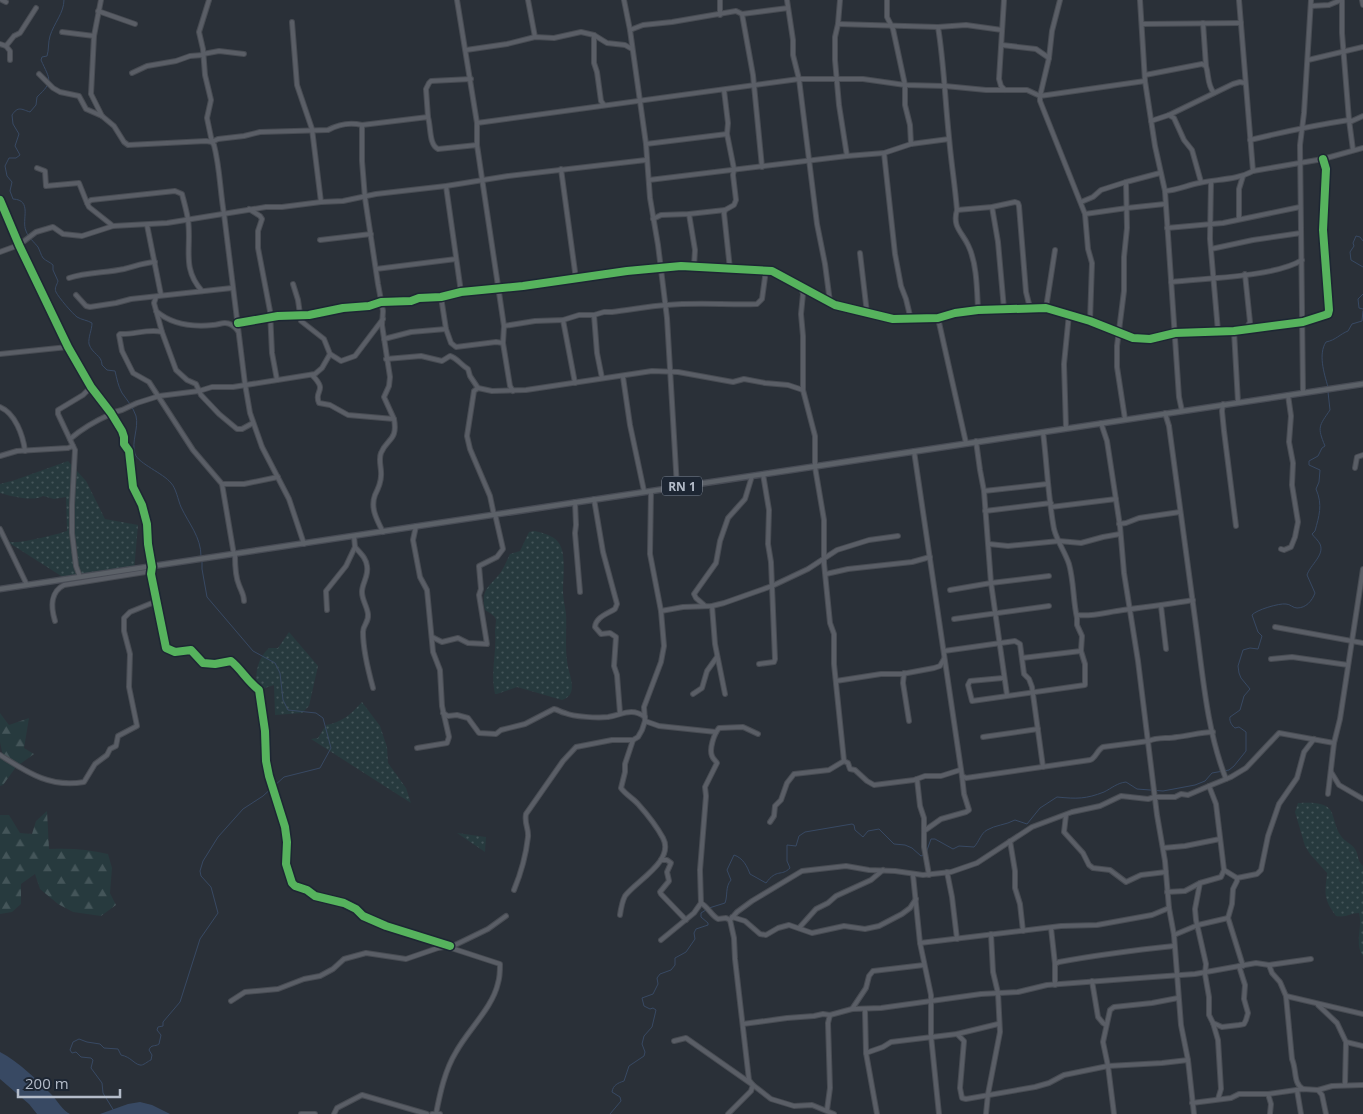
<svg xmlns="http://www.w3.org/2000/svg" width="1363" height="1114" viewBox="0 0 1363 1114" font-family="'Open Sans',sans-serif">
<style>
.grass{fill:url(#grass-dots)}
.forest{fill:url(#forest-firs)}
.water{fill:#384963}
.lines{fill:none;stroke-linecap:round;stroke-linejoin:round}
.stream{stroke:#384963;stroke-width:1}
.minor-casing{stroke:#484c53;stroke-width:6}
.major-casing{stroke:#484c55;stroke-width:7}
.minor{stroke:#5a5e66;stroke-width:4}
.major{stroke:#5c6168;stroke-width:4.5}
.cycleway-casing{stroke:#1d2633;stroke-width:11}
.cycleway{stroke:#56b35d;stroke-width:8}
.labels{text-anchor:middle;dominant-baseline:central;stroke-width:4;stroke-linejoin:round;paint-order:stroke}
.shield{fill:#1d2633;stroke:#878f9c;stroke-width:1}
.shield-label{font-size:12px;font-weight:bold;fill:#b4bcc9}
</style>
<defs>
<pattern id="grass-dots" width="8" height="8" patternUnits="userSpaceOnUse" patternTransform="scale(1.25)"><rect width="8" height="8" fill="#273a3e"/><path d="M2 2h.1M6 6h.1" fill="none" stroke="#445559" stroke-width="1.8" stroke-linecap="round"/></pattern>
<pattern id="forest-firs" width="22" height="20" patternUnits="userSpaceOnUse" patternTransform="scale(1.25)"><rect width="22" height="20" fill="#273a3e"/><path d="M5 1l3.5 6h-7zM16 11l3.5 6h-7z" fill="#445559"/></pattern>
</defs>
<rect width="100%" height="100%" fill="#2a3038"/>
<g class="grass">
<path d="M 68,461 L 86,481 L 105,519 L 138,525 L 134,571 L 69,581 L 0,537 L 0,526 C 2,532 3,540 10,542 C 18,544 59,534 67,531 L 66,497 L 54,499 L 43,496 C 33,502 10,496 0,493 L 0,484 L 15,480 Z"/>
<path d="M 534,531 C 544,533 556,536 560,545 C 566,556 563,578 563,591 C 563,598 565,606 566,614 C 567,633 564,653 569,671 C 572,682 576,696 562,700 L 517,687 L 497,694 L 495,694 C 490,672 497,653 495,632 C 495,628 496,623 496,620 C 495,615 488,612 485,610 C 480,588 490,587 501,572 C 504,567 507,560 510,554 L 520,551 L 529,532 Z"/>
<path d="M 289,632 L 318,666 L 309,706 L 302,713 L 275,715 L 274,685 L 256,691 C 256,674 256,660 269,648 L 278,648 Z"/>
<path d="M 362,702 L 380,726 L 387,747 L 388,763 L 406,788 L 411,803 L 311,739 L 318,738 L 326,725 C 343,722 351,714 362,702 Z"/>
<path d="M 1298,803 C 1308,803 1325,801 1331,811 C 1335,819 1335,828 1341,836 C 1344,841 1352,844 1355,849 C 1359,855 1357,861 1363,866 L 1363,956 C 1354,943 1363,928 1359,913 C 1350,913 1347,918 1336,916 C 1323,898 1325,894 1327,873 L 1310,854 L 1305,846 L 1295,812 Z"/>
<polygon points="457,833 486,837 485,852"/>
</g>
<g class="forest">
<polygon points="0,698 0,713 9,725 29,718 24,748 34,754 16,767 3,785 0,786 0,758 3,756 0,742"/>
<path d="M 47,811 L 49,849 C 70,848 88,849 108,854 L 112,868 L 110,893 L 116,905 L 101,916 L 73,912 L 58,904 L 40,889 L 35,874 L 21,884 L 21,904 L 12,912 L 0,914 L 0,815 L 9,815 L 20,833 L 32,834 L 36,821 Z"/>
</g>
<g class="water">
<path d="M 0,1052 C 19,1062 36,1079 51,1094 C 57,1100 63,1111 70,1114 L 37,1114 L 29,1104 L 0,1079 Z"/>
<polygon points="140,1102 152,1105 170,1114 100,1114 128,1104"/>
</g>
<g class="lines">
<g class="stream">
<path d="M 64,0 C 64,13 54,23 50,36 C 48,42 49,50 47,56 L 42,57 L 41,60 C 50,80 54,81 37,97 L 36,105 L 30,112 C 21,109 18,106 12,115 L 13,124 L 19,134 L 15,146 L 20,155 L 16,158 L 9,158 L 5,166 L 7,176 L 12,182 L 10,191 L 13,199 C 33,200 21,220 26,231 C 28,237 34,242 38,247 C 40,251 41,255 43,258 C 46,261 50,262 53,265 L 53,270 L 58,281 C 57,285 54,288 56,292 C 59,298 72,313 77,317 C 82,320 87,320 92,323 C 92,330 88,337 89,344 C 92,354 102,355 102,365 L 107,370 L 115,371 C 117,379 118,386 122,393 C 127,400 133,407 136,416 C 139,428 131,442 135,454 C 139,464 163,473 171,483 C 176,488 178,500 181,507 C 189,524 201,537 201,556"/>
<polyline points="1363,241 1360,237 1356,236 1353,243 1354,246 1350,252 1351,260 1363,267"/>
<polyline points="1363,294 1358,299 1359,308 1363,309"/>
<path d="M 1328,387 C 1324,373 1318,354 1326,342 C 1336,340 1340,334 1348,331 L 1352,324 L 1362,321 L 1363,311"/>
<path d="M 926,853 L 931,839 L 935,839 L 953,849 L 959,846 L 974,847 C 979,842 981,833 987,830 C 995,825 1006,825 1015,820 L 1027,824 L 1040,808 L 1057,797 C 1077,799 1086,799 1104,792 C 1112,788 1117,783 1126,782 L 1137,789 L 1163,791 L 1195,785 L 1205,781 L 1212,773 L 1229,770 L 1234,766 L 1246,751 L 1246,732 L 1239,727 L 1235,728 C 1232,726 1229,721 1230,717 L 1240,710 L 1244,696 L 1250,689 L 1241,678 L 1239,673 L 1238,666 L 1243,650 L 1250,648 L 1258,649 L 1262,636 L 1258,632 L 1252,615 C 1256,610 1279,603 1286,604 C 1290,604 1293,608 1297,608 C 1306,608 1312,601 1315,593 L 1307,575 C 1310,565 1325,555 1320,544 C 1318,540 1314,537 1312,534 L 1315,531 C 1319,516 1323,505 1316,489 L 1319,482 L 1320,470 L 1309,465 L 1309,461 L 1318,456 L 1322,448 L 1325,446 C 1317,427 1319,426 1330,410 L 1328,392"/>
<path d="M 114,1111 L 103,1093 L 102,1083 L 91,1068 L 93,1060 L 91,1058 L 81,1057 L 76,1052 L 72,1053 L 70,1050 L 73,1042 L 79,1039 L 87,1042 L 100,1044 L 104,1048 L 118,1049 L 121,1055 C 131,1057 134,1064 140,1065 C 143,1066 148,1061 151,1060 L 152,1055 L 149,1050 C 151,1044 155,1047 159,1044 L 161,1035 L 157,1030 L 158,1027 L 163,1026 L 163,1022 L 180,1002 L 200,939 L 218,913 L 211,887 L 201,876 L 200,871 L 203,861 L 218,837 L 243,809 L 263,796 L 284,777 L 320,768 L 331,748 L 323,718 L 316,713 L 288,710 L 283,700 L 280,673 L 275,663 L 253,651 L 207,597 L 202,569 L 202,562"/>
<path d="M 610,1114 L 621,1101 L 620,1097 L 612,1092 C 613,1085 618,1083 624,1081 L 629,1066 L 644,1056 L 645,1052 L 642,1044 L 644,1036 L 652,1027 L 656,1010 L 653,1008 L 650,1009 L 644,1006 L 642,998 L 653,994 L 658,984 L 657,978 L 660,974 L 671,970 L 675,965 L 675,958 L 686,952 L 695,939 L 694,933 L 696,929 L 708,925 L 708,923 L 701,917 L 701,913 L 709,908 L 725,903 C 728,895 725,887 731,880 L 727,870 L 734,855 C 743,858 747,866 750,874 L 766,883 C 777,868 781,877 790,868 L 787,861 L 787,845 L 796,846 L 799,836 L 805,832 L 852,824 L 854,825 L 855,830 L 863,837 L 868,831 L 879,829 L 894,844 L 905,845 L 912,848 L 921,856 L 923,855"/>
</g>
<g class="minor-casing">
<g id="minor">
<polyline points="2,0 6,2"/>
<path d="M 101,0 L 94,36 L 91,94 L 102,116 L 114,126 L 124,142 L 128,145 L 206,141 L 212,142 L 214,145 C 220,168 220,191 224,214 L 245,384 L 250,413 L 262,447 L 289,499 L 304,544"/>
<path d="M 209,0 L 199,32 L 203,49 L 205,75 L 211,100 L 207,118 L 212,142 L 218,139 L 244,136 L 260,132 L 328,130 C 339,124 350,122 362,125 L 428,117 C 431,127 429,145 438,149 L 477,145 L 504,326 L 503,343"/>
<polyline points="457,0 477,123 477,145"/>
<polyline points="528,0 535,37"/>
<polyline points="624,0 630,30 646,144 650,198 658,245 667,318 677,487"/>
<polyline points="720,0 720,15"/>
<polyline points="787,0 793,40 793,55 799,79 817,224 825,264 830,302"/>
<polyline points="840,0 838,24 835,37 835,60 839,105 847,156"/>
<polyline points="887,0 887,17 893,29 905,85 905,105 910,125 911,144"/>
<polyline points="1004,0 999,79 1001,86 1005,90"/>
<polyline points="1060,0 1052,31 1049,58 1040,96 1040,101 1085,214 1088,249 1092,263 1090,321"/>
<polyline points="1140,0 1145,81 1155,146 1165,191 1179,397 1182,411"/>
<polyline points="1239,0 1253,171"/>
<polyline points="1342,0 1342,33 1349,120 1353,150"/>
<polyline points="1362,0 1363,5"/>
<polyline points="1311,6 1329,5 1341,0"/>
<polyline points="98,11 135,24"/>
<polyline points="742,14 753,75 762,167"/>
<polyline points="292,22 297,85 312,129 321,202"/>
<polyline points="1203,23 1206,66"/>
<polyline points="838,24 938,27 966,25 1002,30"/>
<polyline points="1142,24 1241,23"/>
<path d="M 938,27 C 944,63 945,100 949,137 C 951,162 955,185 957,210 C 952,227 962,232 968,245 C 977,263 977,290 978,310"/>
<polyline points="630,30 643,25 672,22 736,11 742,14 788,8"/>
<polyline points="62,32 94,36"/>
<polyline points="594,35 594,63 597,72 601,101 604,105"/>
<polyline points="0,44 6,46 10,51 10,60"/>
<polyline points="1002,45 1036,49 1049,58"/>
<polyline points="6,46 14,36 20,33 36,8"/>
<polyline points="466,50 507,44 535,37 554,38 581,32 594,35 607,43 625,45 632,49"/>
<polyline points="203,54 219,51 244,54"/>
<polyline points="1308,60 1363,47"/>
<polyline points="132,73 147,66 176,61 190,56 203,55"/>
<polyline points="39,74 53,88 60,92 79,96 86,109 102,116"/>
<path d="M 1145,75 L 1202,64 L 1206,66 C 1209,75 1207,85 1214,93"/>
<polyline points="724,90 728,123 727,134"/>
<polyline points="1169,115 1174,118 1184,140 1192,150 1201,182"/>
<polyline points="428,117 426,89 429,83 431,81 471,79"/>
<polyline points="1151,121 1169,115 1233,84 1240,82 1245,83"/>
<polyline points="477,123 799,79 863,79 905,85 945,86 986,90 1027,90 1040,96 1145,81"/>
<polyline points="362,125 362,161 365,198 378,284 383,311 382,325 390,377 389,386 384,397 394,419"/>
<path d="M 1250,140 C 1283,132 1316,125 1349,120 L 1352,121 L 1363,116"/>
<polyline points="646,144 727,134 734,169 733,175 736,200 734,205 725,210 724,213 730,269"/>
<polyline points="884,153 895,254 901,286 906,299 911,320"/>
<polyline points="37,168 45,171 46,186 79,183 87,203"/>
<polyline points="561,169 576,279"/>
<polyline points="649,180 847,156 884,153 911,144 949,139"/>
<polyline points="1211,182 1210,239 1218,331"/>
<polyline points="446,186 461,292"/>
<path d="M 1165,191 C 1177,190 1188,185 1199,183 C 1217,179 1237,180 1253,171 L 1323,159 L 1363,148"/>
<path d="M 0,200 L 19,245 L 68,347 L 91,387 L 111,413 L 122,431 L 124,437 L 124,444 L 129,451 L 133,487 L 142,505 L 147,524 L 148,544 L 152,567 L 151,574 L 166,648 L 175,652 L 191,650 L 203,663 L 215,664 L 231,661 C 241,669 248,682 259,690 L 265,731 L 266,761 L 269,776 L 285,827 L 287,842 L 286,864 L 292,883 L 295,886 L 307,890 L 315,896 L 344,903 L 356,909 L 363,916 L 386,926 L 450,946"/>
<polyline points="1081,202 1093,197 1101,190 1126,182 1160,173"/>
<polyline points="992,207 998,242 1004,309"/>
<polyline points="249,209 260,216 262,219 258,231 258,248 270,311 272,353 277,380"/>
<polyline points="957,210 992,207 1015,202 1018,203 1019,206 1026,292 1030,308"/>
<polyline points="689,214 695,250 694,266"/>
<polyline points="1085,214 1127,208 1165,204"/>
<polyline points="653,219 661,215 689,214 725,210"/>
<polyline points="1239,219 1239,189 1243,176"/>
<polyline points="147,225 161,295"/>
<path d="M 113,226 L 89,207 L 87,203 L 91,200 L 175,191 L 182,194 C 184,202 187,212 188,220 C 192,247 181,268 202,291"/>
<polyline points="1167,228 1223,223 1300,207"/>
<polyline points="320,240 371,234"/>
<polyline points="1211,249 1253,240 1301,233"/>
<polyline points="0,252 19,245 36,232 53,227 63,234 82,236 113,226 167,223 266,207 282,207 321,202 343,201 376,194 446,186 508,176 646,160"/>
<polyline points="860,253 867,313"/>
<polyline points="376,269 456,259"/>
<polyline points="1245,274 1250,322 1246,329"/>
<path d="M 69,278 C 87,272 106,273 124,269 C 136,266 142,263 155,262"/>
<path d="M 1171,282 C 1205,278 1275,277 1302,260"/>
<polyline points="293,284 298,300 301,321 324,339 330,354"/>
<polyline points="801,286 803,294 801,314 803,336 803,390 815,436 815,467 824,520 824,563 830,623 834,634 834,664 844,761 848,763 850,769 855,770 867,781 874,785 914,780 925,776 941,776 960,770"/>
<polyline points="76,295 86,306 90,307 116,303 131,299 232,288"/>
<polyline points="156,297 154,303 162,332"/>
<polyline points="441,297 446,329"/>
<polyline points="1046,308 1055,250"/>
<path d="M 156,311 C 171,324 193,327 213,325 C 217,325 221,323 225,323 C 230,323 235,327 238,331"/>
<polyline points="594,315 597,353 602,378"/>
<polyline points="938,318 966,443"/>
<polyline points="563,320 575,383"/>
<polyline points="238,323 278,316 309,315 343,308 369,306 381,302 411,301 419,298 441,297 461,292 523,286 627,271 681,266 772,271 835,305 893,319 938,318 955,313 978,310 1046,308 1090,321 1133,338 1150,339 1175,333 1234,331 1303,322 1328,314 1329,310 1323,230 1326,169 1323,159"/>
<path d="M 504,326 L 535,321 L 563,320 L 579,315 L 594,315 L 604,312 L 612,312 C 630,310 649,306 667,305 C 697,302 727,305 757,304 L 762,299 L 766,270"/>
<polyline points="1234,331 1238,402"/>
<polyline points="384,339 411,332 446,329 451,343 456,347 496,342 503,343 510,386 513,391"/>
<polyline points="0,354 68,347"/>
<path d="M 386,359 L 421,356 L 442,361 L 450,356 C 457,358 461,365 468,369 L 470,376 L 478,388"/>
<path d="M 312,375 C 329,392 313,390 319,403 L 330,405 L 348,415 L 394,419 C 398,441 387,438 381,453 C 378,460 382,469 381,476 C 381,483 378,489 375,495 C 370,508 377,520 383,532"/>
<polyline points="623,377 630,425 644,491"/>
<polyline points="1303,393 1300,145 1304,113 1311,0"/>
<polyline points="1223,404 1222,411 1224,431 1236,526"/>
<path d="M 0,407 C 15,413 23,435 25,451"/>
<polyline points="111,413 122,410 137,403 159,396 199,391 212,387 233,387 315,374 322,368 330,354 341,361 355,356 383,319"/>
<path d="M 1165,413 L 1169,426 C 1178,493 1187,560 1196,626 C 1203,677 1207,731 1226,779"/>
<polyline points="1125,419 1117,367 1117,346 1124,291 1124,257 1127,228 1126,182"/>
<polyline points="1101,423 1107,441 1120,526 1124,573 1138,661 1157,815 1165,861 1169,908 1174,935 1181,1025 1188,1060 1194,1114"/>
<polyline points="1066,428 1064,364 1069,314"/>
<path d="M 70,439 C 84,427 95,421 111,414"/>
<polyline points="976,441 980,470 984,491 991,583 1007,695"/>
<path d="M 914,451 L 962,776 L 966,778 L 1090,760 C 1096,758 1097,750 1103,747 L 1149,741 C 1157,737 1167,739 1177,737 C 1189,736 1200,732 1213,732"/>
<polyline points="0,456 17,451 68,448 73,446"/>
<polyline points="1355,468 1357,457 1363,455"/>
<polyline points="222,484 244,484 278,477"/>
<polyline points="984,491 1047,484"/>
<path d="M 594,499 L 603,552 L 617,604 L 615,609 C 607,614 596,617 595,627 L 601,634 L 610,633 L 616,637 L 614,666 L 617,675 L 620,713"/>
<polyline points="575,502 576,525 575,533 580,592"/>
<polyline points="1051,507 1116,499"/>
<polyline points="985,511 1051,503"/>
<polyline points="494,515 490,496 470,449 467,436 474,391 478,388 492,391 526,390 652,371 678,372 733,382 744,379 765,383 788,385 803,390"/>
<polyline points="1119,524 1126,523 1139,518 1180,512"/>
<polyline points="416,526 413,540 420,577 427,590 433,652 440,670 442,706 449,737 447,743 417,748"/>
<polyline points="0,529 27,585"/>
<polyline points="989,544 1008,546 1059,541 1081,543 1103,537 1120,534"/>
<path d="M 355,547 C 361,554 366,558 367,566 C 369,576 362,583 362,592 C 362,600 367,606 368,614 C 369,623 363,624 363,632 C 363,650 368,670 373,688"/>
<polyline points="1281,549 1284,550 1291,547 1295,537 1298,522 1292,485 1293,463 1289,442 1291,416 1288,395"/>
<path d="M 234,555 L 222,484 L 193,450 L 149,382 L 133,373 L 122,351 L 119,335 L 120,334 C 134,335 149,328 162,332 L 176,370 L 187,380 L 196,384 L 201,395 L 219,414 L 237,429 L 242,429 L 253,423"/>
<path d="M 235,555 C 235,564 235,576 239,585 C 241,591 244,594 244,601"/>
<polyline points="826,574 848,569 912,562 930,557"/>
<polyline points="80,577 76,566 72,533 72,505 75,450 58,414 58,410 83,395 91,387"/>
<polyline points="950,590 991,583 1049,576"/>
<polyline points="704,605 696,598 694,594 716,563 720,541 728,518 745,499 752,476"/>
<polyline points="712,606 715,644 725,694"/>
<polyline points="1161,606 1166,649"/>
<polyline points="327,610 326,591 346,566 355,547 354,536"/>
<polyline points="661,611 683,607 712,606 724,603 772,586 808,569 837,550 869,540 898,536"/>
<path d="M 1077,615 C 1092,617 1107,612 1123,610 C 1147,607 1170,604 1193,600"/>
<polyline points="954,619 1049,606"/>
<path d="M 55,621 C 51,608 50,592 64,585 L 152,571"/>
<polyline points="1275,627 1363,643"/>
<polyline points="432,637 442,642 458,638 468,643 487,644 479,595 481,589 479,566 497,557 503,549 495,514"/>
<polyline points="944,651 1015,641 1020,644 1024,674 1029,679 1032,687 1043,767"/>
<polyline points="1022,658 1081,651"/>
<polyline points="1271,659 1292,657 1348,665"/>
<polyline points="759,664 774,662 775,659 771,562 768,544 769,510 763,474"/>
<polyline points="904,673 903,683 909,721"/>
<path d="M 1003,678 L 970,681 L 968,685 L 972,701 L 1085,685 L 1085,664 L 1081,651 L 1082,636 L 1077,625 L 1077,618 C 1073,601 1074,582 1069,564 C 1065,552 1057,541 1054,529 C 1048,497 1047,464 1043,432"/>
<polyline points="836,681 881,674 902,674 934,668 940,666 944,659"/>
<polyline points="693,694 702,688 707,671 717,657"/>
<path d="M 443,713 L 448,716 L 457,715 L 468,718 L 479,733 L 496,734 L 501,730 L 525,724 L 554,709 C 559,710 560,712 565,713 C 574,717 598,718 608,717 C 622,715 631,707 645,717"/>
<polyline points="645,721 659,726 716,732"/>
<polyline points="983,737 1038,729"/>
<path d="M 0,755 C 27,772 49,788 84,782 L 95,764 L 107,755 L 110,749 L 116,746 L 118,736 L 137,726 L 129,687 L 130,654 L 124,631 L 124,618 L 130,612 L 157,601"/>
<polyline points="1331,772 1339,785 1363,799"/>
<polyline points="917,779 920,806 924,818 924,847 929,875"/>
<polyline points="1328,794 1334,743 1340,719 1363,569"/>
<polyline points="1066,815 1064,832 1083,853 1089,865 1093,868 1110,870 1126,882 1141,875 1166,872"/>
<polyline points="770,822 774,816 775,806 781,800 787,783 794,774 829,770 844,761"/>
<polyline points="924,831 941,819 966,812 969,810 964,794 962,776"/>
<polyline points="1010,841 1015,871 1015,888 1020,904 1023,931"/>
<polyline points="1163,848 1185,846 1220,839"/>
<polyline points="661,860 667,860 671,863 667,872 669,881 660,892 661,894 686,920"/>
<polyline points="1224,870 1237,878 1237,881 1233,889 1232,904 1228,918 1243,966"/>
<polyline points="947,872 952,897 957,939"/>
<polyline points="913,875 920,943 931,995 931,1036 939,1114"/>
<polyline points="1237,878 1257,874 1261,870 1268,836 1279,804 1297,778 1304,752 1314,739"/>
<path d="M 514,890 C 521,873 526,855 528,837 C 529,829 524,823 526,814 L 563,761 L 576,747 L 612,740 L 633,740 L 638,737 L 642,730 L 645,721 L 644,707 L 661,662 L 664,646 L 661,611 L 650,554 L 651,491"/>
<polyline points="1167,892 1185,891 1200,883"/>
<path d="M 701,903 C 708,907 711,915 718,919 L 726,918 L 730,920"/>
<path d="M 620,915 C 621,908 622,902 625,896 C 636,881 675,861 663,838 C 657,827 647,814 638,804 C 633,798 626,795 621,788 L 625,772 L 625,764 L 633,740"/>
<polyline points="732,917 745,921 760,934 766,935 778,928 789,925 812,933 844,926 865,929 879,926 902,914 910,908 916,899"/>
<polyline points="730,920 737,912 752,901 802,871 846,866 869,870 895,871 923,875 951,872 977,863 1032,827 1072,812 1100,806 1121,796 1148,799 1155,797 1175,797 1181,794 1188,795 1209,786"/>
<polyline points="730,920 734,938 735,959 749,1080 753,1085 771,1099 794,1106 812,1105 834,1114"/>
<polyline points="799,928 816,909 828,903 836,896 871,880 883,870"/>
<polyline points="1051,928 1055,964"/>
<polyline points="1174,935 1198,925 1228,918"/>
<path d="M 661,940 L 694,913 L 701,903 L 700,870 L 706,796 L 705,787 L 717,763 C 716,761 713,759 712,756 C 709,749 714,734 719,728 L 743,727 L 758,734"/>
<polyline points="920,943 1061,926 1097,925 1152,915 1169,908"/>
<path d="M 1269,965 L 1272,973 L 1280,982 L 1286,996 L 1292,1059 C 1297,1071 1293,1083 1303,1089"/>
<polyline points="1092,981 1098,1017 1103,1023 1106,1025"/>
<path d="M 1055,985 L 1055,964 L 1059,962 C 1097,955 1136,950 1174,946"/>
<polyline points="1286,996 1363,1014"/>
<polyline points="231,1001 245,992 278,989 304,979 320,976 333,969 344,959 366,953 406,959 438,948 455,945 488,929 506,916"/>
<polyline points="1318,1005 1337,1023 1346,1042 1363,1046"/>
<polyline points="852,1009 866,988 869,976 873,971 924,965"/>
<polyline points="865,1010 866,1053 877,1114"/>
<polyline points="1213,1023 1222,1027 1239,1025 1244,1024 1246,1020 1248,1013 1244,999 1245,985 1239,966"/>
<polyline points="743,1024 787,1018 814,1016 823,1014 830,1015 852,1009 881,1008 981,994 1018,992 1047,985 1153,977 1195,974 1256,963 1269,965 1311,959"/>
<polyline points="957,1034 964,1041 960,1088 962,1098 966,1099 1035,1087 1049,1083 1064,1075 1108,1066 1162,1063 1188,1060"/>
<polyline points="674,1041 686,1038 753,1085 751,1091 728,1114"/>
<polyline points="866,1053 883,1047 891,1042 957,1034 998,1024"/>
<polyline points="1345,1085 1346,1042"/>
<polyline points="1297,1090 1301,1114"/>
<polyline points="1318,1090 1322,1095 1326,1114"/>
<polyline points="1268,1094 1271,1104 1270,1114"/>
<polyline points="1218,1099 1221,1089 1218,1040 1213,1023 1209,1015 1209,997 1205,974 1206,964 1196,920 1195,909 1200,883 1221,877 1224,870 1216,804 1209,786 1231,777 1246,768 1279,733 1334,743"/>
<polyline points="1192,1103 1231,1098 1239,1094 1268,1094 1303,1089 1318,1090 1332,1086 1363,1085"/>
<polyline points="827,1110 830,1088 828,1023 830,1015"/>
<polyline points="301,1114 315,1114"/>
<polyline points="334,1114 337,1108 362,1095 427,1114"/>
<polyline points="432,1114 440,1114"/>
<path d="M 436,1114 C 440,1093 445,1070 456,1052 C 468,1030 493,1007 498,983 C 500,977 500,970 500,964 L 448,947"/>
<polyline points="986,1114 988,1094 1000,1032 998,993 993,972 991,934"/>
<polyline points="1114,1114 1108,1066 1103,1042 1110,1010 1114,1007 1152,1003 1178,998"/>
</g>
</g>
<g class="major-casing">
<polyline id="major" points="0,589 1363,384"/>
</g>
<use href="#minor" class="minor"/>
<use href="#major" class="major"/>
<g class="cycleway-casing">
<g id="cycleway">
<path d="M 0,200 L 19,245 L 68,347 L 91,387 L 111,413 L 122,431 L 124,437 L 124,444 L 129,451 L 133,487 L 142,505 L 147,524 L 148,544 L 152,567 L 151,574 L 166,648 L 175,652 L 191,650 L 203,663 L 215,664 L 231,661 C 241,669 248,682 259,690 L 265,731 L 266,761 L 269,776 L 285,827 L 287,842 L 286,864 L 292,883 L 295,886 L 307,890 L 315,896 L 344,903 L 356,909 L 363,916 L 386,926 L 450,946"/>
<polyline points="238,323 278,316 309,315 343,308 369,306 381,302 411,301 419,298 441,297 461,292 523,286 627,271 681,266 772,271 835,305 893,319 938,318 955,313 978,310 1046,308 1090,321 1133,338 1150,339 1175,333 1234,331 1303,322 1328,314 1329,310 1323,230 1326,169 1323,159"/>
</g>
</g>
<use href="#cycleway" class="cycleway"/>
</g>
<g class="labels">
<rect class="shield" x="662" y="476.5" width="40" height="19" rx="4"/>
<g class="shield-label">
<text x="682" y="486">RN 1</text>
</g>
</g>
<path d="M18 1089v8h102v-8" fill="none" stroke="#b4bcc9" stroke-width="2.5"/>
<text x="25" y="1089" font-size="15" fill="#b4bcc9" stroke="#1d2633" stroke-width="4" paint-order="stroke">200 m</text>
</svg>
